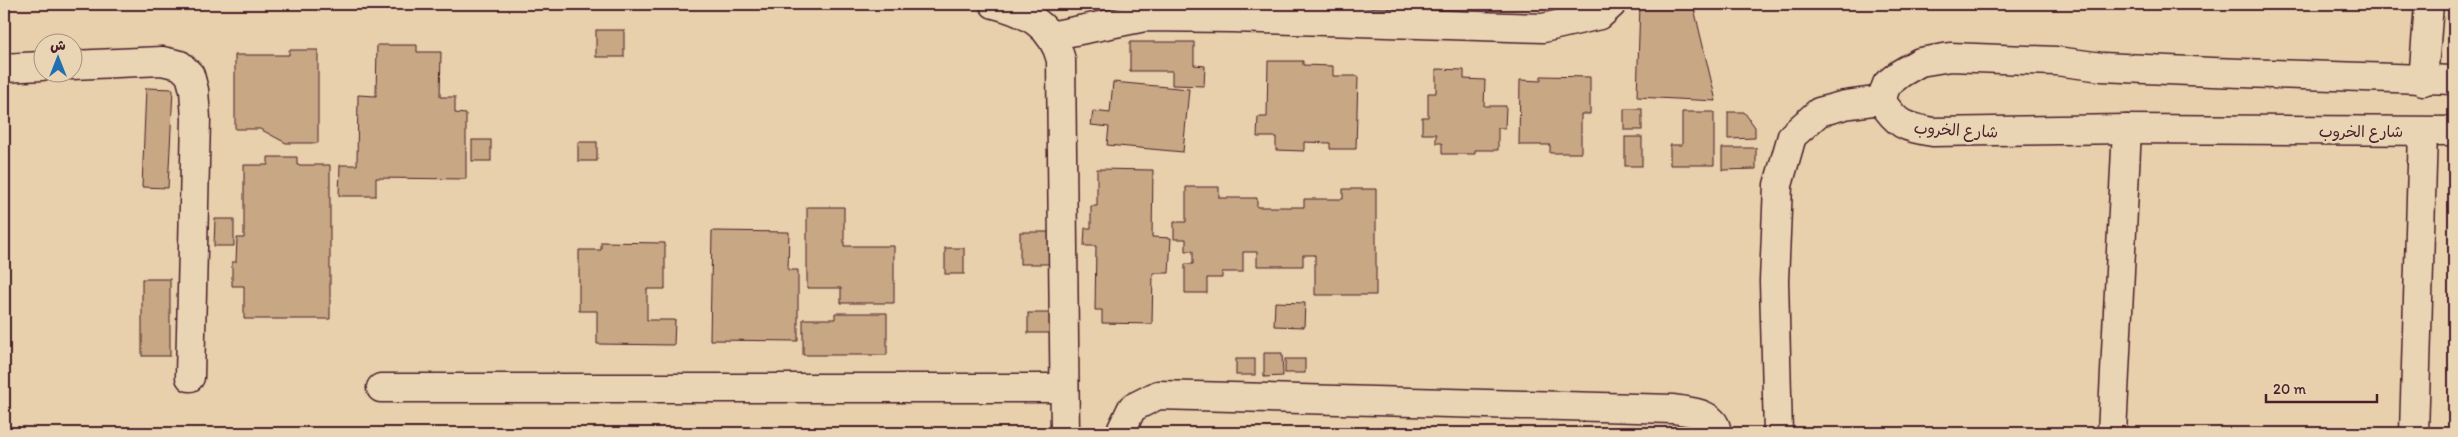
<svg xmlns="http://www.w3.org/2000/svg" width="2458" height="437" viewBox="0 0 2458 437" font-family="Itim,'Playpen Sans Arabic',sans-serif">
<style>
.building{fill:#c7a784;stroke:#4a1f2b}
.lines{fill:none;stroke-linecap:round;stroke-linejoin:round}
.street-casing{stroke:#4a1f2b;stroke-width:31}
.secondary-casing{stroke:#4a1f2b;stroke-width:31}
.street{stroke:#e9d5b4;stroke-width:28}
.secondary{stroke:#e9d5b4;stroke-width:28}
.labels{text-anchor:middle;dominant-baseline:central;stroke-width:5;stroke-linejoin:round;paint-order:stroke}
.street-label{font-size:16px;fill:#4a1f2b;stroke:#e9d5b4}
</style>
<rect width="100%" height="100%" fill="#e7d0ab"/>
<filter id="ink" filterUnits="userSpaceOnUse"><feTurbulence type="fractalNoise" baseFrequency=".02" numOctaves="2"/><feDisplacementMap in="SourceGraphic" scale="10" xChannelSelector="R" yChannelSelector="G"/><feConvolveMatrix kernelMatrix="1 2 1 2 8 2 1 2 1" color-interpolation-filters="sRGB"/></filter>
<g filter="url(#ink)">
<g class="building">
<polygon points="1640,4 1693,4 1716,101 1637,97"/>
<rect x="596" y="30" width="28" height="27"/>
<polygon points="1130,42 1194,42 1194,65 1205,66 1204,86 1172,85 1172,71 1130,71"/>
<polygon points="377,45 417,45 417,52 441,52 440,97 455,97 455,113 466,114 466,179 376,178 376,196 339,196 340,165 357,165 358,95 376,96"/>
<polygon points="289,50 318,50 318,143 286,143 260,129 235,129 235,55 289,55"/>
<polygon points="1268,61 1303,61 1303,65 1333,66 1333,76 1358,76 1356,149 1330,149 1330,143 1304,142 1304,151 1276,150 1276,137 1257,137 1258,117 1267,117"/>
<polygon points="1436,69 1464,70 1464,79 1485,80 1484,106 1506,106 1505,128 1498,128 1498,150 1475,150 1475,154 1442,154 1442,143 1436,143 1436,134 1422,134 1422,117 1428,117 1428,93 1436,93"/>
<polygon points="1541,76 1590,77 1590,114 1581,114 1581,153 1550,153 1550,145 1519,145 1520,80 1541,81"/>
<polygon points="1113,82 1189,89 1183,152 1107,145 1109,127 1091,125 1093,111 1110,113"/>
<polygon points="146,88 173,89 168,188 142,187"/>
<rect x="1624" y="109" width="18" height="21"/>
<polygon points="1682,112 1714,112 1714,165 1670,165 1670,145 1682,145"/>
<polygon points="1728,112 1744,112 1755,127 1755,138 1728,139"/>
<rect x="1625" y="137" width="17" height="29"/>
<rect x="472" y="140" width="19" height="21"/>
<rect x="578" y="142" width="19" height="19"/>
<polygon points="1722,148 1756,148 1756,169 1722,170"/>
<polygon points="268,157 297,157 297,165 330,165 330,319 244,319 244,286 232,286 232,262 236,262 237,238 244,238 244,165 268,165"/>
<polygon points="1097,169 1153,170 1152,237 1171,238 1169,273 1153,273 1152,324 1102,323 1102,310 1095,310 1096,246 1084,246 1085,228 1091,228 1091,206 1097,206"/>
<polygon points="1186,187 1219,187 1219,198 1257,198 1257,207 1304,207 1304,199 1343,199 1343,189 1376,189 1376,295 1315,295 1315,255 1303,255 1303,266 1257,266 1257,252 1243,252 1243,272 1222,272 1222,278 1207,278 1207,293 1185,293 1185,264 1193,264 1193,251 1186,251 1186,239 1174,239 1174,222 1186,222"/>
<polygon points="807,207 844,207 844,246 894,246 894,303 841,303 841,288 807,288"/>
<polygon points="215,219 234,219 234,246 214,246"/>
<polygon points="712,231 789,232 788,270 798,270 798,341 710,340"/>
<rect x="1020" y="232" width="32" height="32"/>
<polygon points="601,242 665,243 665,289 647,289 647,320 675,320 674,345 597,344 597,311 579,311 579,250 601,250"/>
<rect x="945" y="248" width="19" height="26"/>
<rect x="142" y="279" width="28" height="77"/>
<polygon points="1275,302 1305,303 1304,327 1274,326"/>
<polygon points="835,313 887,313 887,355 803,355 803,319 835,319"/>
<rect x="1028" y="313" width="22" height="20"/>
<polygon points="1264,353 1282,353 1283,376 1264,377"/>
<rect x="1236" y="359" width="19" height="16"/>
<rect x="1285" y="359" width="20" height="14"/>
</g>
<g class="lines">
<g class="street-casing">
<g id="street">
<path d="M 994,4 C 1026,12 1052,25 1061,60 L 1065,433"/>
<polyline points="1050,36 1145,17 1232,18 1543,28 1600,15 1612,4"/>
<polyline points="72,65 162,61 180,65 190,75 194,90 196,119 190,377"/>
<polyline points="4,68 42,66"/>
<polyline points="381,388 1064,388"/>
<path d="M 1120,433 L 1132,408 L 1158,395 L 1673,409 C 1690,412 1715,412 1717,433"/>
<polyline points="1778,433 1774,281 1778,185 1792,136 1819,112 1845,105 1881,100"/>
<polyline points="2112,433 2127,129"/>
<polyline points="2414,433 2423,132"/>
</g>
</g>
<g class="secondary-casing">
<g id="secondary">
<path d="M 2454,80 L 2212,72 L 2102,67 L 2056,61 L 1950,57 L 1920,62 L 1901,73 L 1887,84 L 1881,100 C 1897,125 1904,127 1933,132 L 2127,129 L 2454,131"/>
<polyline points="2423,81 2429,4"/>
</g>
</g>
<use href="#street" class="street"/>
<use href="#secondary" class="secondary"/>
</g>
</g>
<g class="labels">
<g class="street-label">
<text transform="translate(1956 130) rotate(3)">شارع الخروب</text>
<text x="2361" y="131">شارع الخروب</text>
</g>
</g>
<rect width="2458" height="437" fill="none" stroke="#e9d5b4" stroke-width="20"/>
<rect x="10" y="10" width="2438" height="417" fill="none" stroke="#4a1f2b" stroke-width="2" filter="url(#ink)"/>
<g transform="translate(58 58)"><circle r="24" fill="#e9d5b4" stroke="#a98c7d"/>
<path d="M0-4L9 19L0 12L-9 19Z" fill="#1f6fb2"/>
<text y="-8" font-size="14" font-weight="bold" text-anchor="middle" fill="#4a1f2b">ش</text>
</g>
<path d="M2266 394v8h111v-8" fill="none" stroke="#4a1f2b" stroke-width="2.5"/>
<text x="2273" y="394" font-size="15" fill="#4a1f2b" stroke="#e9d5b4" stroke-width="4" paint-order="stroke">20 m</text>
</svg>
